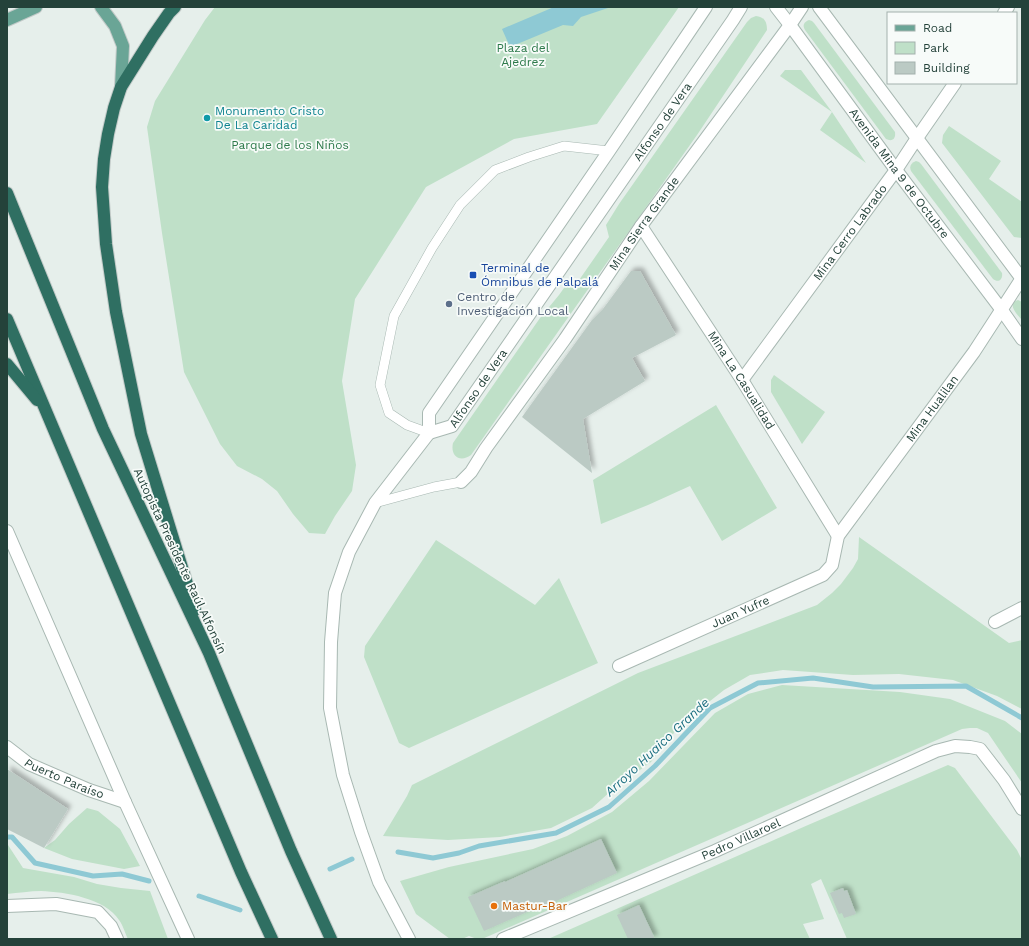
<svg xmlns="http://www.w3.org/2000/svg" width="1029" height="946" viewBox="0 0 1029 946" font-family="'Work Sans',sans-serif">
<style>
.green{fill:#bfe0c8}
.water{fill:#8ec9d4}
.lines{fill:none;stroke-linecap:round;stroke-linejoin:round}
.stream{stroke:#8ec9d4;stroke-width:5}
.building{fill:#bbcac4;filter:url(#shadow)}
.service-casing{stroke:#a8b8b2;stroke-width:10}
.minor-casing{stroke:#a8b8b2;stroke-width:14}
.tertiary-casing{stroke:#a8b8b2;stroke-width:14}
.primary-casing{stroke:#c2cac8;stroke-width:14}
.motorway-casing{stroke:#c2cac8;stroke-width:14}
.service{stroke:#fff;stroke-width:9}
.minor{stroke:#fff;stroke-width:12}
.tertiary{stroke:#fff;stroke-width:12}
.primary{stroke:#6aa596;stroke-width:12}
.motorway{stroke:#2f6f62;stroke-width:12}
.culture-dot{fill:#0f9aa8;stroke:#f7fbf9;stroke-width:1.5}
.transit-dot{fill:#1a4fb4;stroke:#f7fbf9;stroke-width:1.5}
.service-dot{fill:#5c6f8a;stroke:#f7fbf9;stroke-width:1.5}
.food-dot{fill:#e8710a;stroke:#f7fbf9;stroke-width:1.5}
.labels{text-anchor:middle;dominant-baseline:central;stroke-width:3.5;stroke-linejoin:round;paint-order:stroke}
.park-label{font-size:12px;fill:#2d7a4b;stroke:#f7fbf9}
.culture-label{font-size:12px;fill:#0d838f;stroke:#f7fbf9;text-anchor:start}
.street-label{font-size:12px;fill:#24423a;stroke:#f7fbf9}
.transit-label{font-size:12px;fill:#164399;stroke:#f7fbf9;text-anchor:start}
.service-label{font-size:12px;fill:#4e5e75;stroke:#f7fbf9;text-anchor:start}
.food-label{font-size:12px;fill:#c56008;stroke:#f7fbf9;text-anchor:start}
.water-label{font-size:13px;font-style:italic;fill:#1c6f80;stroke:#f7fbf9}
</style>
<defs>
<filter id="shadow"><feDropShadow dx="3.5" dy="-3.5" stdDeviation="2" flood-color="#0004"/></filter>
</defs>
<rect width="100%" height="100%" fill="#e6efeb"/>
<g class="green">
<polygon points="215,7 679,7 597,124 514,139 426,187 355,299 342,381 356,465 352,491 335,516 325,534 309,533 293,514 277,491 262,479 237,466 220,444 184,372 162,233 147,127 155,101 205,20"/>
<path d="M 756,16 C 764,17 767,21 767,30 L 697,135 L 471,455 C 460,463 450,456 453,443 L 540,318 L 559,295 L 569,281 L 577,283 L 609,237 L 606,225 L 619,204 L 747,22 L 751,18 Z"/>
<path d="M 809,20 L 812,21 L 814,23 L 895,132 C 896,139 892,142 886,139 L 805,30 C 802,25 804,22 809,20 Z"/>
<polygon points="785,70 801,70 832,112 866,163 820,130 832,112 780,76"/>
<polygon points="949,126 1001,161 989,179 1022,202 1022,238 1014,237 942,143 943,135"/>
<path d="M 916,161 L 919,162 L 921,164 L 1002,273 C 1003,280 998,283 993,279 L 911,171 C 909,166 911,163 916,161 Z"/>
<path d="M 1018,300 L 1022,302 L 1022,320 C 1017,314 1006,304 1018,300 Z"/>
<polygon points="774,375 825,412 802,444 771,392 771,380"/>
<polygon points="716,405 777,508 722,541 690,486 648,505 601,524 593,480"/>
<polygon points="859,537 1009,643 1022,640 1022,709 997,696 953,680 899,674 853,675 783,670 750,675 724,690 681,724 651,762 612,790 592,808 551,828 500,837 448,840 383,836 407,796 412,785 638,673 817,605 832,593 841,584 853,568 858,559"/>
<polygon points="436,540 535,605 559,578 598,663 409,748 399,743 364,657 365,646"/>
<polygon points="782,685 900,692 950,699 1005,721 1022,734 1022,783 988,733 977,728 970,728 962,729 482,939 477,939 469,936 462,939 450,939 416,914 400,881 449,867 533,849 567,836 612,812 649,781 715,713 748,694"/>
<polygon points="948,765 955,768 1017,850 1022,860 1022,939 847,939 821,879 811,884 824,919 803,924 810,939 548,939 808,825"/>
<polygon points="87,808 98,811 120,829 140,866 124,869 72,859 44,848 55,840 69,824"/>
<path d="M 7,845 L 8,845 L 23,868 L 74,877 L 97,884 L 121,888 L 150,891 L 168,939 L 128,939 C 125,933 123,925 119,920 C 105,898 65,892 41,891 C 30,891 18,893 7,894 Z"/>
</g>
<polygon class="water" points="554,7 611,7 581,17 573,26 563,25 510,47 502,29"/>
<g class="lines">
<g class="stream">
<polyline points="7,837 12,837 35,863 93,876 122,874 149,881"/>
<polyline points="398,852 433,858 459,853 479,846 556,833 609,807 655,766 710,708 758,683 813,678 873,687 966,686 1022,718"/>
<polyline points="330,869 352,859"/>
<polyline points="199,896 240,910"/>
</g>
</g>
<g class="building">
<polygon points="631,271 640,271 676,335 632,358 645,381 583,419 592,473 522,417 592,320 603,309"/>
<polygon points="7,769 68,809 44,848 7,829"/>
<polygon points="601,839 617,873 543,907 543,905 484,931 468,897 505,881 505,882"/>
<polygon points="843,888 844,891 847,890 856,914 844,918 842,913 839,914 830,893"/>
<polygon points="639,905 655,939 628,939 617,915"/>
</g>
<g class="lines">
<g class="service-casing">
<g id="service">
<polyline points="429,433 407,425 389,413 380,385 394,316 432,248 460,205 495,170 529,157 564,146 609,151"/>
<polyline points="375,503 434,487 461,482"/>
</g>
</g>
<g class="minor-casing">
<g id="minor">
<polyline points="1004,13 1008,7"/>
<path id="s1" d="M 641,226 L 742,380 L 838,536"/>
<path id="s2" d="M 742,380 L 896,170 L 917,138 L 955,83"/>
<path id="s3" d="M 461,482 L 471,472 L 486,448 L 565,339 L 641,226 L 790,25 L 802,7"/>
<polyline points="995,622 1022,608"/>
<path id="s4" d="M 619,666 L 823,575 L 832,565 L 838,536 L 974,352 L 1022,278"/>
<path id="s5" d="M 7,747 L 29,764 L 89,790 L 125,802"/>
<polyline points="7,906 56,904 98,912 111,926 117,939"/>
<path id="s6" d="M 503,939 L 715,851 L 936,751 L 955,746 L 970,747 L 980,749 L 1004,780 L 1022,809"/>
</g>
</g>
<g class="tertiary-casing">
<g id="tertiary">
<path id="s7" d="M 776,7 L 790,25 L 896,170 L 1001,309 L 1022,339"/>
<polyline points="819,7 1022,279"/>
<path id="s8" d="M 429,433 L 452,426 L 733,20 L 741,7"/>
<polyline points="429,433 429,413 609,151 706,7"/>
<polyline points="7,531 125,802 188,939"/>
<polyline points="409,939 379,882 361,832 343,775 330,708 331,642 335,593 349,552 375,503 429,433"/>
</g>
</g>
<g class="primary-casing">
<g id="primary">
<polyline points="101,7 115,26 123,46 121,87"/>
<polyline points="7,20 36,7"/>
</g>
</g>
<g class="motorway-casing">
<g id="motorway">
<polyline points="175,7 169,13 153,36 121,87 114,108 108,134 104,159 102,187 106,244 116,312 141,434 195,610"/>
<polyline points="7,193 103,429 209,653 291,851 331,939"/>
<polyline points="7,319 241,872 272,939"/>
<polyline points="7,364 37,400"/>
</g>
</g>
<use href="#service" class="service"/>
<use href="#minor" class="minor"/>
<use href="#tertiary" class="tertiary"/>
<use href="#primary" class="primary"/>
<use href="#motorway" class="motorway"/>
</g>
<circle class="culture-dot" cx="207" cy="118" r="4"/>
<rect class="transit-dot" x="469" y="271" width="8" height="8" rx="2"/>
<circle class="service-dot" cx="449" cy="304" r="4"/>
<circle class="food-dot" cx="494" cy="906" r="4"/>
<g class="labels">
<g class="park-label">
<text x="523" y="48">Plaza del<tspan x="523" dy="14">Ajedrez</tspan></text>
<text x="290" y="145">Parque de los Niños</text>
</g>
<g class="culture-label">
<text x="215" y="111">Monumento Cristo<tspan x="215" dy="14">De La Caridad</tspan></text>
</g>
<g class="street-label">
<text stroke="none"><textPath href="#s8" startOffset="394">Alfonso de Vera</textPath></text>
<text stroke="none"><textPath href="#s7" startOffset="207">Avenida Mina 9 de Octubre</textPath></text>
<text stroke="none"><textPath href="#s3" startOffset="317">Mina Sierra Grande</textPath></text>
<text stroke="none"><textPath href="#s2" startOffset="183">Mina Cerro Labrado</textPath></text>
<text stroke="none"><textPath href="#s1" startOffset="184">Mina La Casualidad</textPath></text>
<text stroke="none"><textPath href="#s8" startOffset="70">Alfonso de Vera</textPath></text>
<text stroke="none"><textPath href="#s4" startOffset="425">Mina Hualilan</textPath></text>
<text transform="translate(180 561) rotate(65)">Autopista Presidente Raúl Alfonsín</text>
<text stroke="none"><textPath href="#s4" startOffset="133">Juan Yufre</textPath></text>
<text stroke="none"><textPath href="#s5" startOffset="66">Puerto Paraíso</textPath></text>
<text stroke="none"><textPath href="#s6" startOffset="258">Pedro Villaroel</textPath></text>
</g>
<g class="transit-label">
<text x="481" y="268">Terminal de<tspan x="481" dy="14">Ómnibus de Palpalá</tspan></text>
</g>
<g class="service-label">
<text x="457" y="297">Centro de<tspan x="457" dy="14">Investigación Local</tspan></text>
</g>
<g class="food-label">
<text x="502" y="906">Mastur-Bar</text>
</g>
<g class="water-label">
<text transform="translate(657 747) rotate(-43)">Arroyo Huaico Grande</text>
</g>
</g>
<rect width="1029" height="946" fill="none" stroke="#24423a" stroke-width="16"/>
<rect x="887" y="12" width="130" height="72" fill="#f7fbf9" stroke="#a3b1ad"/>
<rect x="895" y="25" width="20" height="6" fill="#6aa596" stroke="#a3b1ad"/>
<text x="923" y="32" font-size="12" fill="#24423a">Road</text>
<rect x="895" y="42" width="20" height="12" fill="#bfe0c8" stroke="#a3b1ad"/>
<text x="923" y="52" font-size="12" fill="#24423a">Park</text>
<rect x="895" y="62" width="20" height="12" fill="#bbcac4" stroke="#a3b1ad"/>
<text x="923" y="72" font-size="12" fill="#24423a">Building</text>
</svg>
